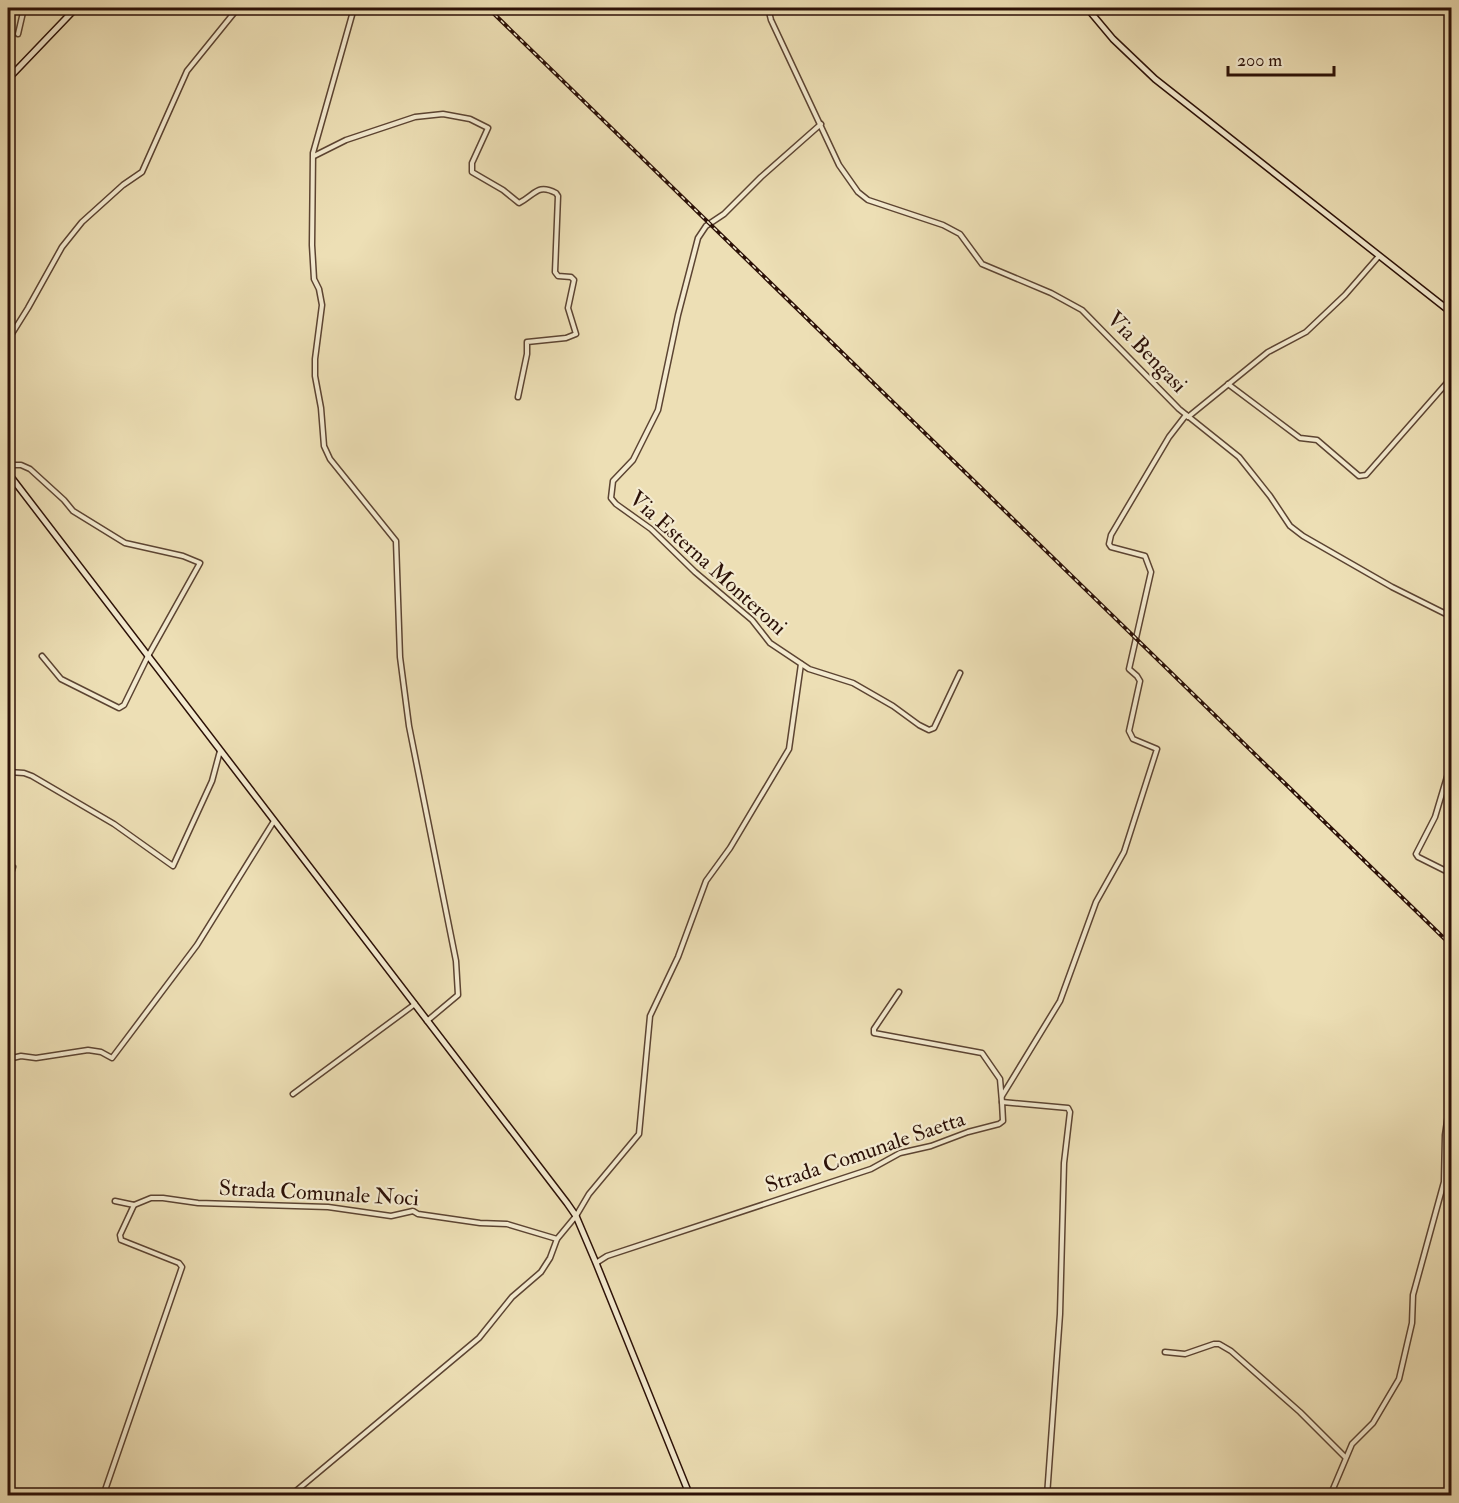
<svg xmlns="http://www.w3.org/2000/svg" width="1459" height="1503" viewBox="0 0 1459 1503" font-family="'IM FELL Double Pica',serif">
<style>
.lines{fill:none;stroke-linecap:round;stroke-linejoin:round}
.street-casing{stroke:#5c4432;stroke-width:7}
.secondary-casing{stroke:#2c1107;stroke-width:8}
.street{stroke:#f3eacf;stroke-width:4}
.secondary{stroke:#f3eacf;stroke-width:5}
.rail-casing{stroke:#2c1107;stroke-width:4}
.rail{stroke:#f3eacf;stroke-width:1.5;stroke-dasharray:4.5;stroke-linecap:butt}
.labels{text-anchor:middle;dominant-baseline:central;stroke-width:4.5;stroke-linejoin:round;paint-order:stroke}
.street-label{font-size:22px;fill:#2c1107;stroke:#f3eacf}
</style>
<rect width="100%" height="100%" fill="#eddfb5"/>
<filter id="stains"><feTurbulence type="fractalNoise" baseFrequency=".00333" numOctaves="4"/><feColorMatrix values="0 0 0 0 .2 0 0 0 0 .09 0 0 0 0 .02 0 0 0 .5 -.17"/></filter>
<radialGradient id="worn" r=".72"><stop offset=".6" stop-color="#630" stop-opacity="0"/><stop offset="1" stop-color="#630" stop-opacity=".3"/></radialGradient>
<g class="lines">
<g class="street-casing">
<g id="street">
<polyline points="354,8 313,153 312,245 314,279 319,289 322,305 315,359 315,376 321,408 324,446 330,459 396,541 400,657 409,726 456,961 458,995 427,1021"/>
<polyline points="768,8 771,20 839,165 858,192 868,200 943,225 960,234 982,264 1051,293 1082,310 1179,409 1239,457 1270,496 1290,526 1303,536 1392,587 1452,617"/>
<polyline points="18,34 24,8"/>
<polyline points="821,124 761,177 724,214 706,226 698,238 678,315 658,410 633,460 613,481 611,498 616,504 651,529 695,572 752,620 770,643 809,669 853,683 893,706 919,725 929,730 934,728 960,673"/>
<path d="M 314,156 L 346,140 L 415,117 L 443,114 L 470,119 L 488,128 L 472,163 L 472,172 L 503,190 L 519,203 C 535,195 537,183 556,193 L 558,196 L 555,272 L 558,276 L 571,277 L 574,280 L 568,308 L 576,334 L 566,338 L 527,342 L 527,354 L 518,397"/>
<polyline points="8,340 28,308 62,247 82,222 123,185 142,172 187,71 238,8"/>
<polyline points="1228,384 1300,438 1317,440 1359,476 1366,475 1452,377"/>
<polyline points="1188,417 1268,352 1306,332 1345,295 1379,256"/>
<polyline points="8,465 21,465 30,469 64,500 73,511 125,543 183,556 200,563 148,656 124,705 119,708 61,679 42,656"/>
<polyline points="1452,760 1435,817 1416,854 1418,857 1452,874"/>
<polyline points="8,772 24,773 32,776 114,824 173,866 212,781 220,751"/>
<polyline points="8,883 13,867"/>
<polyline points="899,992 874,1029 874,1033 982,1053 1000,1079 1002,1102"/>
<path d="M 1452,1016 C 1449,1030 1445,1046 1452,1059"/>
<polyline points="8,1059 21,1056 36,1058 88,1050 101,1052 112,1058 197,945 274,821"/>
<polyline points="293,1094 415,1004"/>
<polyline points="1002,1096 1060,1001 1096,902 1124,852 1157,749 1133,739 1129,731 1140,681 1137,676 1129,669 1151,572 1145,556 1111,547 1109,544 1111,535 1169,437 1186,415"/>
<polyline points="115,1201 134,1205 151,1198 163,1198 198,1203 328,1207 391,1216 413,1211 418,1214 480,1223 507,1224 557,1239"/>
<polyline points="596,1263 607,1256 871,1169 900,1153 931,1146 968,1132 999,1124 1003,1121 1002,1102 1068,1108 1070,1112 1064,1163 1060,1314 1047,1496"/>
<polyline points="1165,1352 1185,1354 1214,1344 1219,1344 1231,1351 1300,1412 1345,1457"/>
<polyline points="103,1496 182,1267 179,1263 121,1240 120,1235 134,1205"/>
<polyline points="290,1496 479,1338 512,1297 541,1272 550,1258 557,1239 576,1216 589,1194 639,1134 650,1016 678,957 706,881 730,848 789,749 801,664"/>
<polyline points="1330,1496 1352,1444 1373,1423 1399,1379 1412,1323 1413,1295 1444,1182 1445,1135 1452,1087"/>
</g>
</g>
<g class="secondary-casing">
<g id="secondary">
<polyline points="1087,8 1113,39 1155,79 1452,313"/>
<polyline points="8,79 76,8"/>
<polyline points="8,473 567,1203 576,1216 596,1263 690,1496"/>
</g>
</g>
<use href="#street" class="street"/>
<use href="#secondary" class="secondary"/>
<g class="rail-casing">
<polyline id="rail" points="488,8 1452,946"/>
</g>
<use href="#rail" class="rail"/>
</g>
<g class="labels">
<g class="street-label">
<text transform="translate(1147 352) rotate(46)">Via Bengasi</text>
<text transform="translate(708 563) rotate(42)">Via Esterna Monteroni</text>
<text transform="translate(865 1152) rotate(-19)">Strada Comunale Saetta</text>
<text transform="translate(319 1193) rotate(3)">Strada Comunale Noci</text>
</g>
</g>
<rect width="1459" height="1503" fill="none" stroke="#eddfb5" stroke-width="30"/>
<rect x="9" y="9" width="1441" height="1485" fill="none" stroke="#2c1107" stroke-width="3"/>
<rect x="15" y="15" width="1429" height="1473" fill="none" stroke="#2c1107" stroke-width="1.5"/>
<path d="M1228 66v9h106v-9" fill="none" stroke="#2c1107" stroke-width="3"/>
<text x="1237" y="66" font-size="18" fill="#2c1107" stroke="#f3eacf" stroke-width="4.5" paint-order="stroke">200 m</text>
<rect width="100%" height="100%" filter="url(#stains)"/>
<rect width="100%" height="100%" fill="url(#worn)"/>
</svg>
